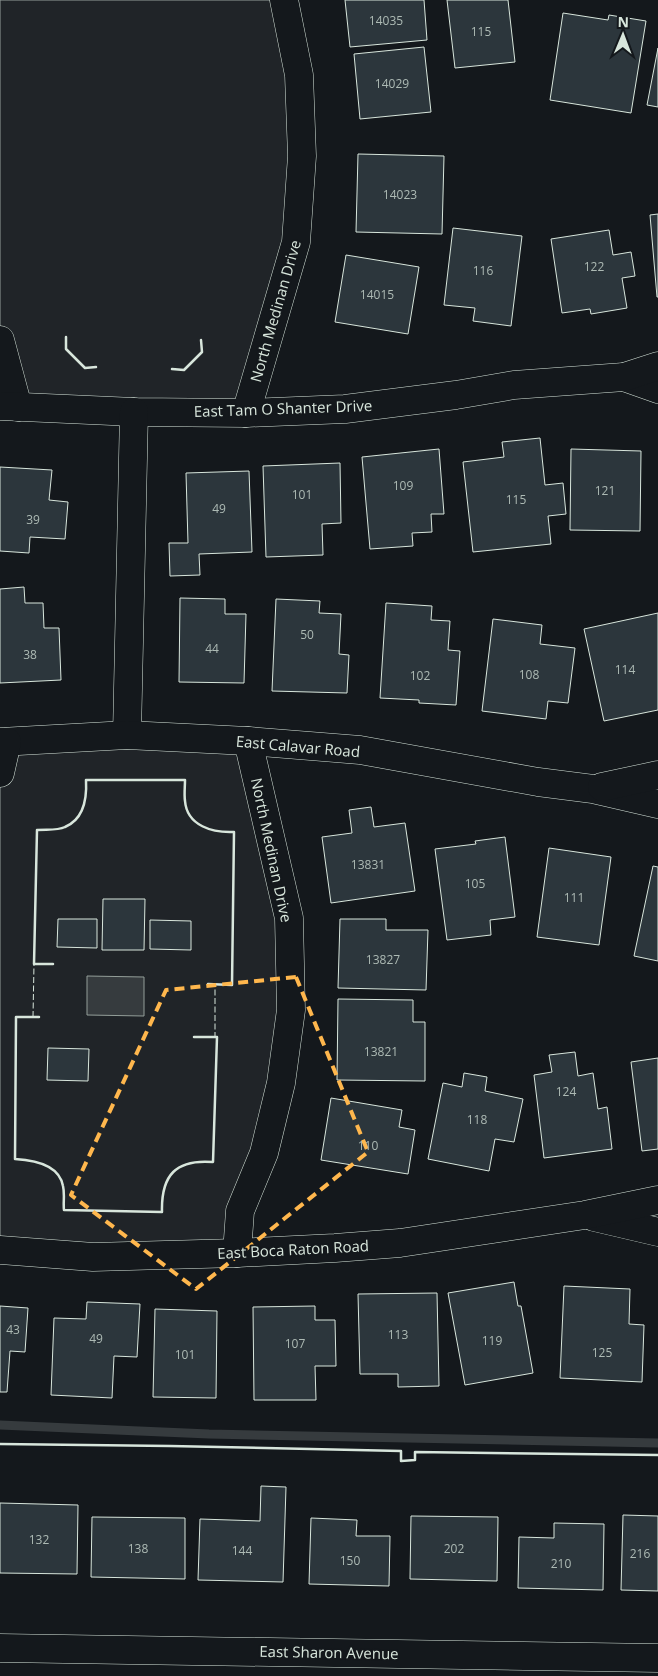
<svg xmlns="http://www.w3.org/2000/svg" width="658" height="1676" viewBox="0 0 658 1676" font-family="'Open Sans',sans-serif">
<style>
.park{fill:#202428;stroke:#939e99}
.water{fill:#363b3e;stroke:#939e99}
.lines{fill:none;stroke-linecap:round;stroke-linejoin:round}
.stream{stroke:#363b3e;stroke-width:9}
.building{fill:#2c363c;stroke:#d8e6dc}
.minor-casing{stroke:#d8e6dc;stroke-width:29}
.minor{stroke:#14181c;stroke-width:28}
.fence{stroke:#d8e6dc;stroke-width:1;stroke-dasharray:6 2.5;stroke-linecap:butt}
.wall{stroke:#d8e6dc;stroke-width:2.5}
.marked{fill:none;stroke:#ffb74d;stroke-width:4;stroke-dasharray:10 6;stroke-linejoin:round}
.labels{text-anchor:middle;dominant-baseline:central;stroke-width:4;stroke-linejoin:round;paint-order:stroke}
.number-label{font-size:12px;fill:#adbab4}
.street-label{font-size:15px;fill:#d8e6dc;stroke:#14181c}
</style>
<rect width="100%" height="100%" fill="#14181c"/>
<g class="park">
<polygon points="0,0 284,0 302,156 246,413 18,407 0,340"/>
<polygon points="248,741 291,1010 237,1253 0,1250 0,770 7,742"/>
</g>
<polygon class="water" points="87,976 144,977 144,1016 87,1015"/>
<g class="lines">
<polyline class="stream" points="0,1425 209,1434 658,1443"/>
</g>
<g class="building">
<polygon points="345,0 424,0 427,40 350,47"/>
<polygon points="447,0 508,0 515,62 455,68"/>
<polygon points="563,13 608,20 609,15 646,21 631,113 550,100"/>
<polygon points="424,47 431,112 360,119 354,54"/>
<polygon points="658,48 658,107 647,105"/>
<polygon points="358,154 444,156 442,234 356,232"/>
<polygon points="658,214 658,297 657,297 650,215"/>
<polygon points="453,228 522,236 511,326 473,321 475,308 444,305"/>
<polygon points="609,230 613,255 631,252 635,276 622,278 627,308 591,314 590,309 562,313 551,239"/>
<polygon points="346,255 419,267 408,334 335,322"/>
<polygon points="540,438 545,485 563,483 566,514 548,516 551,544 473,552 463,462 504,457 502,442"/>
<polygon points="439,449 444,514 431,514 432,532 412,533 413,546 370,549 362,457"/>
<polygon points="571,449 641,451 640,531 570,530"/>
<polygon points="340,463 341,523 322,524 323,555 266,557 263,466"/>
<polygon points="0,467 52,470 49,500 68,502 65,539 30,537 29,553 0,551"/>
<polygon points="249,471 252,552 199,554 200,575 170,576 169,543 188,543 186,473"/>
<polygon points="24,587 25,603 43,603 44,628 59,628 61,680 0,683 0,589"/>
<polygon points="180,598 225,599 225,614 246,614 244,683 179,682"/>
<polygon points="276,599 320,601 319,613 341,614 339,654 349,655 347,693 272,691"/>
<polygon points="386,603 432,606 431,620 450,621 448,650 460,651 456,705 419,703 419,700 380,698"/>
<polygon points="658,613 658,710 604,721 584,629"/>
<polygon points="493,619 542,625 540,644 575,648 568,703 548,701 546,719 482,711"/>
<polygon points="371,807 374,827 405,823 415,891 331,903 322,837 352,833 349,810"/>
<polygon points="505,837 515,917 490,920 491,935 447,940 435,849 476,844 475,841"/>
<polygon points="549,848 611,857 599,945 537,937"/>
<polygon points="653,866 658,867 658,961 634,956"/>
<polygon points="103,899 145,899 144,950 102,950"/>
<polygon points="58,919 97,919 97,948 57,947"/>
<polygon points="340,919 386,919 386,930 428,930 426,990 338,988"/>
<polygon points="150,920 191,921 191,950 150,949"/>
<polygon points="338,999 413,1000 413,1022 425,1022 425,1081 337,1080"/>
<polygon points="48,1048 89,1049 88,1081 47,1080"/>
<polygon points="575,1052 578,1076 593,1073 598,1109 607,1107 612,1149 544,1158 534,1075 552,1072 549,1055"/>
<polygon points="658,1058 658,1149 642,1151 631,1062"/>
<polygon points="464,1073 487,1077 485,1091 523,1099 514,1142 495,1139 489,1171 428,1159 443,1083 462,1087"/>
<polygon points="331,1098 402,1110 399,1127 415,1130 408,1174 321,1160"/>
<polygon points="514,1282 518,1306 521,1306 533,1373 465,1385 448,1293"/>
<polygon points="564,1286 630,1289 629,1324 644,1325 642,1382 560,1378"/>
<polygon points="437,1293 439,1386 398,1387 398,1374 360,1374 358,1294"/>
<polygon points="87,1302 140,1304 137,1357 114,1356 112,1398 51,1395 54,1318 86,1319"/>
<polygon points="0,1306 28,1308 25,1352 10,1351 7,1392 0,1392"/>
<polygon points="315,1306 315,1320 335,1320 336,1366 315,1366 316,1400 254,1400 253,1307"/>
<polygon points="155,1309 217,1311 216,1398 153,1397"/>
<polygon points="261,1486 286,1487 283,1582 198,1580 200,1519 260,1521"/>
<polygon points="0,1503 78,1505 77,1574 0,1573"/>
<polygon points="623,1515 658,1516 658,1591 621,1590"/>
<polygon points="411,1516 498,1517 497,1581 410,1579"/>
<polygon points="92,1517 185,1518 185,1579 91,1577"/>
<polygon points="311,1518 357,1520 356,1536 390,1536 389,1586 309,1584"/>
<polygon points="554,1523 604,1524 603,1590 518,1588 519,1537 554,1538"/>
</g>
<g class="lines">
<g class="minor-casing">
<g id="minor">
<polyline points="0,340 18,407"/>
<polyline points="624,377 658,389"/>
<polyline points="0,406 134,412 246,413 345,409 456,395 514,385 624,377 658,366"/>
<polyline points="246,413 296,242 302,156 299,75 284,0"/>
<polyline points="127,735 134,412"/>
<polyline points="0,742 127,735 248,741 360,750 538,782 593,789 658,804"/>
<polyline points="0,773 7,742"/>
<polyline points="602,787 658,775"/>
<polyline points="594,1217 658,1232"/>
<polyline points="0,1250 93,1257 237,1253 335,1248 400,1243 585,1215 658,1200"/>
<polyline points="237,1253 240,1211 264,1153 281,1083 291,1010 289,918 248,741"/>
<polyline points="0,1648 658,1658"/>
</g>
</g>
<use href="#minor" class="minor"/>
<g class="fence">
<polyline points="33,1017 34,964"/>
<polyline points="215,1038 215,985"/>
</g>
<g class="wall">
<polyline points="66,337 66,349 85,368 96,367"/>
<polyline points="172,369 184,370 202,352 201,340"/>
<path d="M 53,964 L 34,964 L 37,830 C 46,829 57,831 65,827 C 84,819 87,798 86,780 L 185,780 C 185,787 184,794 185,801 C 187,826 213,833 234,832 L 232,985 L 208,984"/>
<path d="M 39,1017 L 16,1017 L 15,1159 C 33,1160 59,1164 63,1186 C 65,1194 63,1203 64,1210 L 162,1212 C 161,1175 176,1159 213,1162 L 217,1037 L 194,1037"/>
<polyline points="0,1444 170,1446 401,1451 401,1461 415,1460 415,1452 658,1455"/>
</g>
</g>
<path class="marked" d="M 296,977 L 368,1152 L 196,1289 L 71,1195 L 166,990 Z"/>
<g class="labels">
<g class="number-label">
<text x="386" y="20">14035</text>
<text x="481" y="31">115</text>
<text x="392" y="83">14029</text>
<text x="400" y="194">14023</text>
<text x="594" y="266">122</text>
<text x="483" y="270">116</text>
<text x="377" y="294">14015</text>
<text x="403" y="485">109</text>
<text x="605" y="490">121</text>
<text x="302" y="494">101</text>
<text x="516" y="499">115</text>
<text x="219" y="508">49</text>
<text x="33" y="519">39</text>
<text x="307" y="634">50</text>
<text x="212" y="648">44</text>
<text x="30" y="654">38</text>
<text x="625" y="669">114</text>
<text x="529" y="674">108</text>
<text x="420" y="675">102</text>
<text x="368" y="864">13831</text>
<text x="475" y="883">105</text>
<text x="574" y="897">111</text>
<text x="383" y="959">13827</text>
<text x="381" y="1051">13821</text>
<text x="566" y="1091">124</text>
<text x="477" y="1119">118</text>
<text x="368" y="1145">110</text>
<text x="13" y="1329">43</text>
<text x="398" y="1334">113</text>
<text x="96" y="1338">49</text>
<text x="492" y="1340">119</text>
<text x="295" y="1343">107</text>
<text x="602" y="1352">125</text>
<text x="185" y="1354">101</text>
<text x="39" y="1539">132</text>
<text x="138" y="1548">138</text>
<text x="454" y="1548">202</text>
<text x="242" y="1550">144</text>
<text x="640" y="1553">216</text>
<text x="350" y="1560">150</text>
<text x="561" y="1563">210</text>
</g>
<g class="street-label">
<text transform="translate(275 311) rotate(-74)">North Medinan Drive</text>
<text transform="translate(283 408) rotate(-2)">East Tam O Shanter Drive</text>
<text transform="translate(298 746) rotate(5)">East Calavar Road</text>
<text transform="translate(272 850) rotate(78)">North Medinan Drive</text>
<text transform="translate(293 1249) rotate(-3)">East Boca Raton Road</text>
<text transform="translate(329 1652) rotate(1)">East Sharon Avenue</text>
</g>
</g>
<g transform="translate(623 35) rotate(1)" stroke="#14181c" stroke-width="4" paint-order="stroke">
<path d="M0-4L9 19L0 12L-9 19Z" fill="#d8e6dc"/>
<text y="-8" font-size="14" font-weight="bold" text-anchor="middle" fill="#d8e6dc">N</text>
</g>
</svg>
